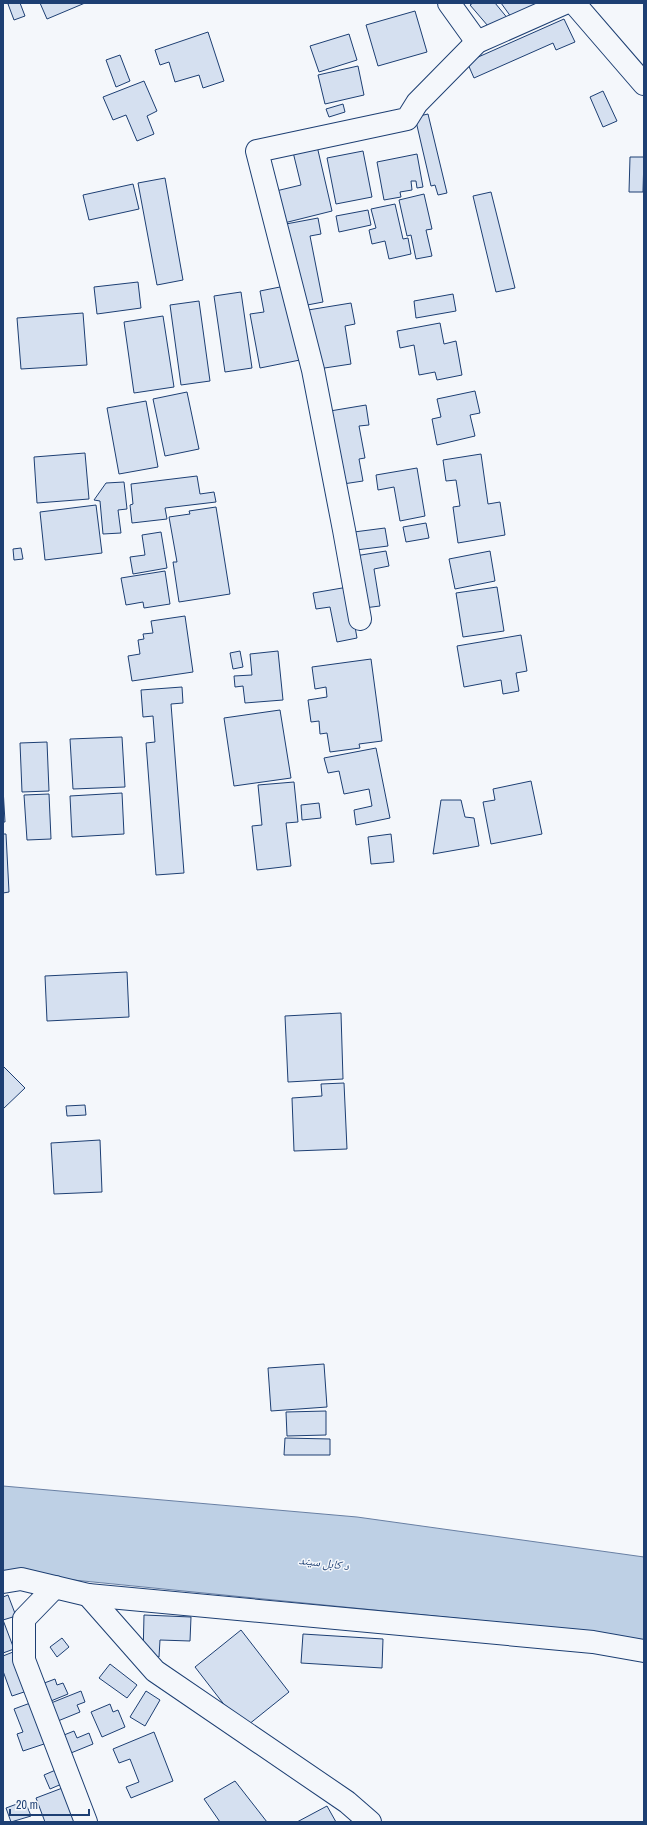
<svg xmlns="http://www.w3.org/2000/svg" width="647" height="1825" viewBox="0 0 647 1825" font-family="'Archivo Narrow','Noto Naskh Arabic',sans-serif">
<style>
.water{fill:#bed0e5;stroke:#687fa3}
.building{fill:#d5e0f0;stroke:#1d3f73}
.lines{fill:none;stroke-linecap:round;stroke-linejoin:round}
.minor-casing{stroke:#1d3f73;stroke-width:24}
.minor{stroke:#f4f7fb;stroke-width:22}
.labels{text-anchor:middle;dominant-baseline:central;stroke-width:3;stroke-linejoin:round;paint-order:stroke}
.water-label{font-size:12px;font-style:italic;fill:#1d3f73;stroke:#f4f7fb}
</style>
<rect width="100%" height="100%" fill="#f4f7fb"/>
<polygon class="water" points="3,1486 357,1517 644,1557 644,1643 565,1629 3,1573"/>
<g class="building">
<polygon points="11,3 20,3 25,16 14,20 8,4"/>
<polygon points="40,3 85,3 47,19"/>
<polygon points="473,3 495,3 509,20 494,33 470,5"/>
<polygon points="501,3 537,3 514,21"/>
<polygon points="415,11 427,52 378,66 366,25"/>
<polygon points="564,19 575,42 556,50 553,43 474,78 467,62"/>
<polygon points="208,32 224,81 203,88 199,75 175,82 169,62 160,65 155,50"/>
<polygon points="349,34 357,60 319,72 310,46"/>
<polygon points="120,55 130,81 116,87 106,60"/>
<polygon points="358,66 364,95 325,104 318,75"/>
<polygon points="144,81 157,111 147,116 154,134 137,141 126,115 113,120 103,97"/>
<polygon points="603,91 617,121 603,127 590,97"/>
<polygon points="343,104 345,112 329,117 326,109"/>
<polygon points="428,114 447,193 438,195 435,185 431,186 415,117"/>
<polygon points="317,146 332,211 284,223 276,191 301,185 293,152"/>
<polygon points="363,151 372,197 336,204 327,158"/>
<polygon points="417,154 423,187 417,188 416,181 411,181 412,190 400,192 401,197 384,200 377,162"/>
<polygon points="630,157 644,157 643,192 629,192"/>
<polygon points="165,178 183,280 157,285 138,183"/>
<polygon points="133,184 139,209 89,220 83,195"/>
<polygon points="491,192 515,288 496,292 473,196"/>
<polygon points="424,194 432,229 426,230 432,256 416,259 411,235 407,236 399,200"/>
<polygon points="395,204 403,239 408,238 411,254 389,259 385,241 372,244 369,230 376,228 371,209"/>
<polygon points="368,210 371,225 339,232 336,216"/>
<polygon points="318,218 321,234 310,236 323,302 302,306 286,224"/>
<polygon points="138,282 141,308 97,314 94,287"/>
<polygon points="285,286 300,360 260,368 250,314 264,312 260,291"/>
<polygon points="241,292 252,368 225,372 214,296"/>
<polygon points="453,294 456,311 416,318 414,301"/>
<polygon points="199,301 210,381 181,385 170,305"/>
<polygon points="351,303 355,324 345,326 351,364 318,369 308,310"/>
<polygon points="83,313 87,365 21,369 17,318"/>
<polygon points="163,316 174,387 134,393 124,322"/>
<polygon points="440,323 444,344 456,341 462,375 437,380 435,372 419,375 414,345 400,348 397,331"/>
<polygon points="475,391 480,413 470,415 475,436 437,445 432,419 441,417 437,399"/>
<polygon points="187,392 199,449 165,456 153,399"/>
<polygon points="146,401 158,467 119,474 107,408"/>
<polygon points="366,405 369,425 359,426 365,458 359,459 363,481 343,484 330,411"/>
<polygon points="85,453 89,499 37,503 34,457"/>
<polygon points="481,454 488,504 500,502 505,535 458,543 453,507 460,506 456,480 446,481 443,460"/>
<polygon points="417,468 425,516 400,521 394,487 378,490 376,475"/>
<polygon points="197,476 200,494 214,492 216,502 165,508 167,519 132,523 130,505 133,504 131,484"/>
<polygon points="124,482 127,509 118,510 121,533 103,534 100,501 94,500 106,483"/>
<polygon points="96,505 102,553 45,560 40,512"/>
<polygon points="216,507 230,594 179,602 173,562 177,562 169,517 190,514 189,511"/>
<polygon points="426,523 429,538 406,542 403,527"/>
<polygon points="385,528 388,546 356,550 354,532"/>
<polygon points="161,532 167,568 133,574 130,557 145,555 142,535"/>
<polygon points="21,548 23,559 14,560 13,549"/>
<polygon points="386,551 389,566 374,569 380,606 364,608 355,556"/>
<polygon points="490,551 495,581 455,589 449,559"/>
<polygon points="165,571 170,604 144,608 143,602 126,605 121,578"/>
<polygon points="348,587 357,638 337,642 330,607 316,609 313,593"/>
<polygon points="497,587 504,631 463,637 456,593"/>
<polygon points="185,616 193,672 132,681 128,656 140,654 138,640 144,639 143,634 153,633 151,621"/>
<polygon points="521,635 527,671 516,673 519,691 503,694 501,680 464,687 457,646"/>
<polygon points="240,651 243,667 233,669 230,653"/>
<polygon points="278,651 283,700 245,703 243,686 235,687 234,676 252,675 250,654"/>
<polygon points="371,659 382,741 359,744 360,748 330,752 327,733 320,734 319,721 311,722 308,700 327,697 326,687 315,689 312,667"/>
<polygon points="182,687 183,703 171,704 184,873 156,875 146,743 155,742 153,716 143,717 141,690"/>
<polygon points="280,710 291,778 234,786 224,718"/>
<polygon points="122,737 125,787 73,789 70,739"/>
<polygon points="47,742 49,791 22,792 20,743"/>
<polygon points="376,748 390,818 356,825 354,810 372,806 369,789 344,794 339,771 328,773 324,758"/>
<polygon points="531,781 542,834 491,844 483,802 495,800 493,789"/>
<polygon points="294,782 298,822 286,823 291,866 257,870 252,826 262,825 258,785"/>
<polygon points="3,788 5,822 3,822"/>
<polygon points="122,793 124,834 72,837 70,796"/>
<polygon points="49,794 51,839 27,840 24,795"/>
<polygon points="441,800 461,800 465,817 474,818 479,846 433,854"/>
<polygon points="319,803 321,818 302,820 301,805"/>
<polygon points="3,834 6,834 9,892 3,893"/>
<polygon points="391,834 394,862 371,864 368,837"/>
<polygon points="127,972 129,1017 47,1021 45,976"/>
<polygon points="341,1013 343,1079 288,1082 285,1016"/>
<polygon points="3,1066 25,1088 3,1109"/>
<polygon points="344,1083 347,1149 294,1151 292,1098 322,1096 321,1084"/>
<polygon points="85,1105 86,1115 67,1116 66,1106"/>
<polygon points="100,1140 102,1192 54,1194 51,1143"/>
<polygon points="324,1364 327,1407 271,1411 268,1368"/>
<polygon points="326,1411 326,1435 287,1436 286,1412"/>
<polygon points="285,1438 330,1439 330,1455 284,1455"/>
<polygon points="8,1595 16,1616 3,1620 14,1649 3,1653 3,1597"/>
<polygon points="144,1615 191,1617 190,1641 160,1640 159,1657 143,1657"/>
<polygon points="241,1630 289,1692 243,1729 195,1667"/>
<polygon points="303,1634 383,1639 382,1668 301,1663"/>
<polygon points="62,1638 69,1647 57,1657 50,1647"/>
<polygon points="13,1652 27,1691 12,1696 3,1671 3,1656"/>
<polygon points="110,1664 137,1685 127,1698 99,1678"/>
<polygon points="55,1679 57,1685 63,1683 68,1694 46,1703 39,1685"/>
<polygon points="81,1691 85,1702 77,1705 80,1712 53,1723 46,1705"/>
<polygon points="146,1691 160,1700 145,1726 130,1717"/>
<polygon points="33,1702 47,1743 23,1751 17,1734 23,1732 14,1709"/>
<polygon points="110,1704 113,1712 118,1710 125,1727 102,1737 91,1712"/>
<polygon points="74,1731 77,1738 89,1733 93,1744 66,1755 59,1737"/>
<polygon points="154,1732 173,1781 131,1798 126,1787 139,1782 130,1759 119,1763 113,1749"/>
<polygon points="58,1769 64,1783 50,1789 44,1775"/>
<polygon points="235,1781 267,1822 220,1822 204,1799"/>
<polygon points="65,1787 75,1822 45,1822 36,1798"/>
<polygon points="25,1801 31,1816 11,1822 6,1808"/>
<polygon points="327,1806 336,1822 297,1822"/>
</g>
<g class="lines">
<g class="minor-casing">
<g id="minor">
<polyline points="449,3 477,42"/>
<polyline points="574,3 644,84"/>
<polyline points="360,619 344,530 313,370 257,151 407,119 417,103 477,42 565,3"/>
<polyline points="3,1582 21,1579 88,1595 593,1642 644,1651"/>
<polyline points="55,1587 24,1619 24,1660 86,1822"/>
<polyline points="88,1595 155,1671 347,1802 370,1822"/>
</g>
</g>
<use href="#minor" class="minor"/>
</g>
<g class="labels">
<g class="water-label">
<text transform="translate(324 1563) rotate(7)">د کابل سيند</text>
</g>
</g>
<rect width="647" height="1825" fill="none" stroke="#1d3f73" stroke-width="8"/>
<path d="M10 1809v6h79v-6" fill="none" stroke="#1d3f73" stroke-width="2"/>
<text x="16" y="1809" font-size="12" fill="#1d3f73" stroke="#f4f7fb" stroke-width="3" paint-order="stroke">20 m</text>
</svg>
